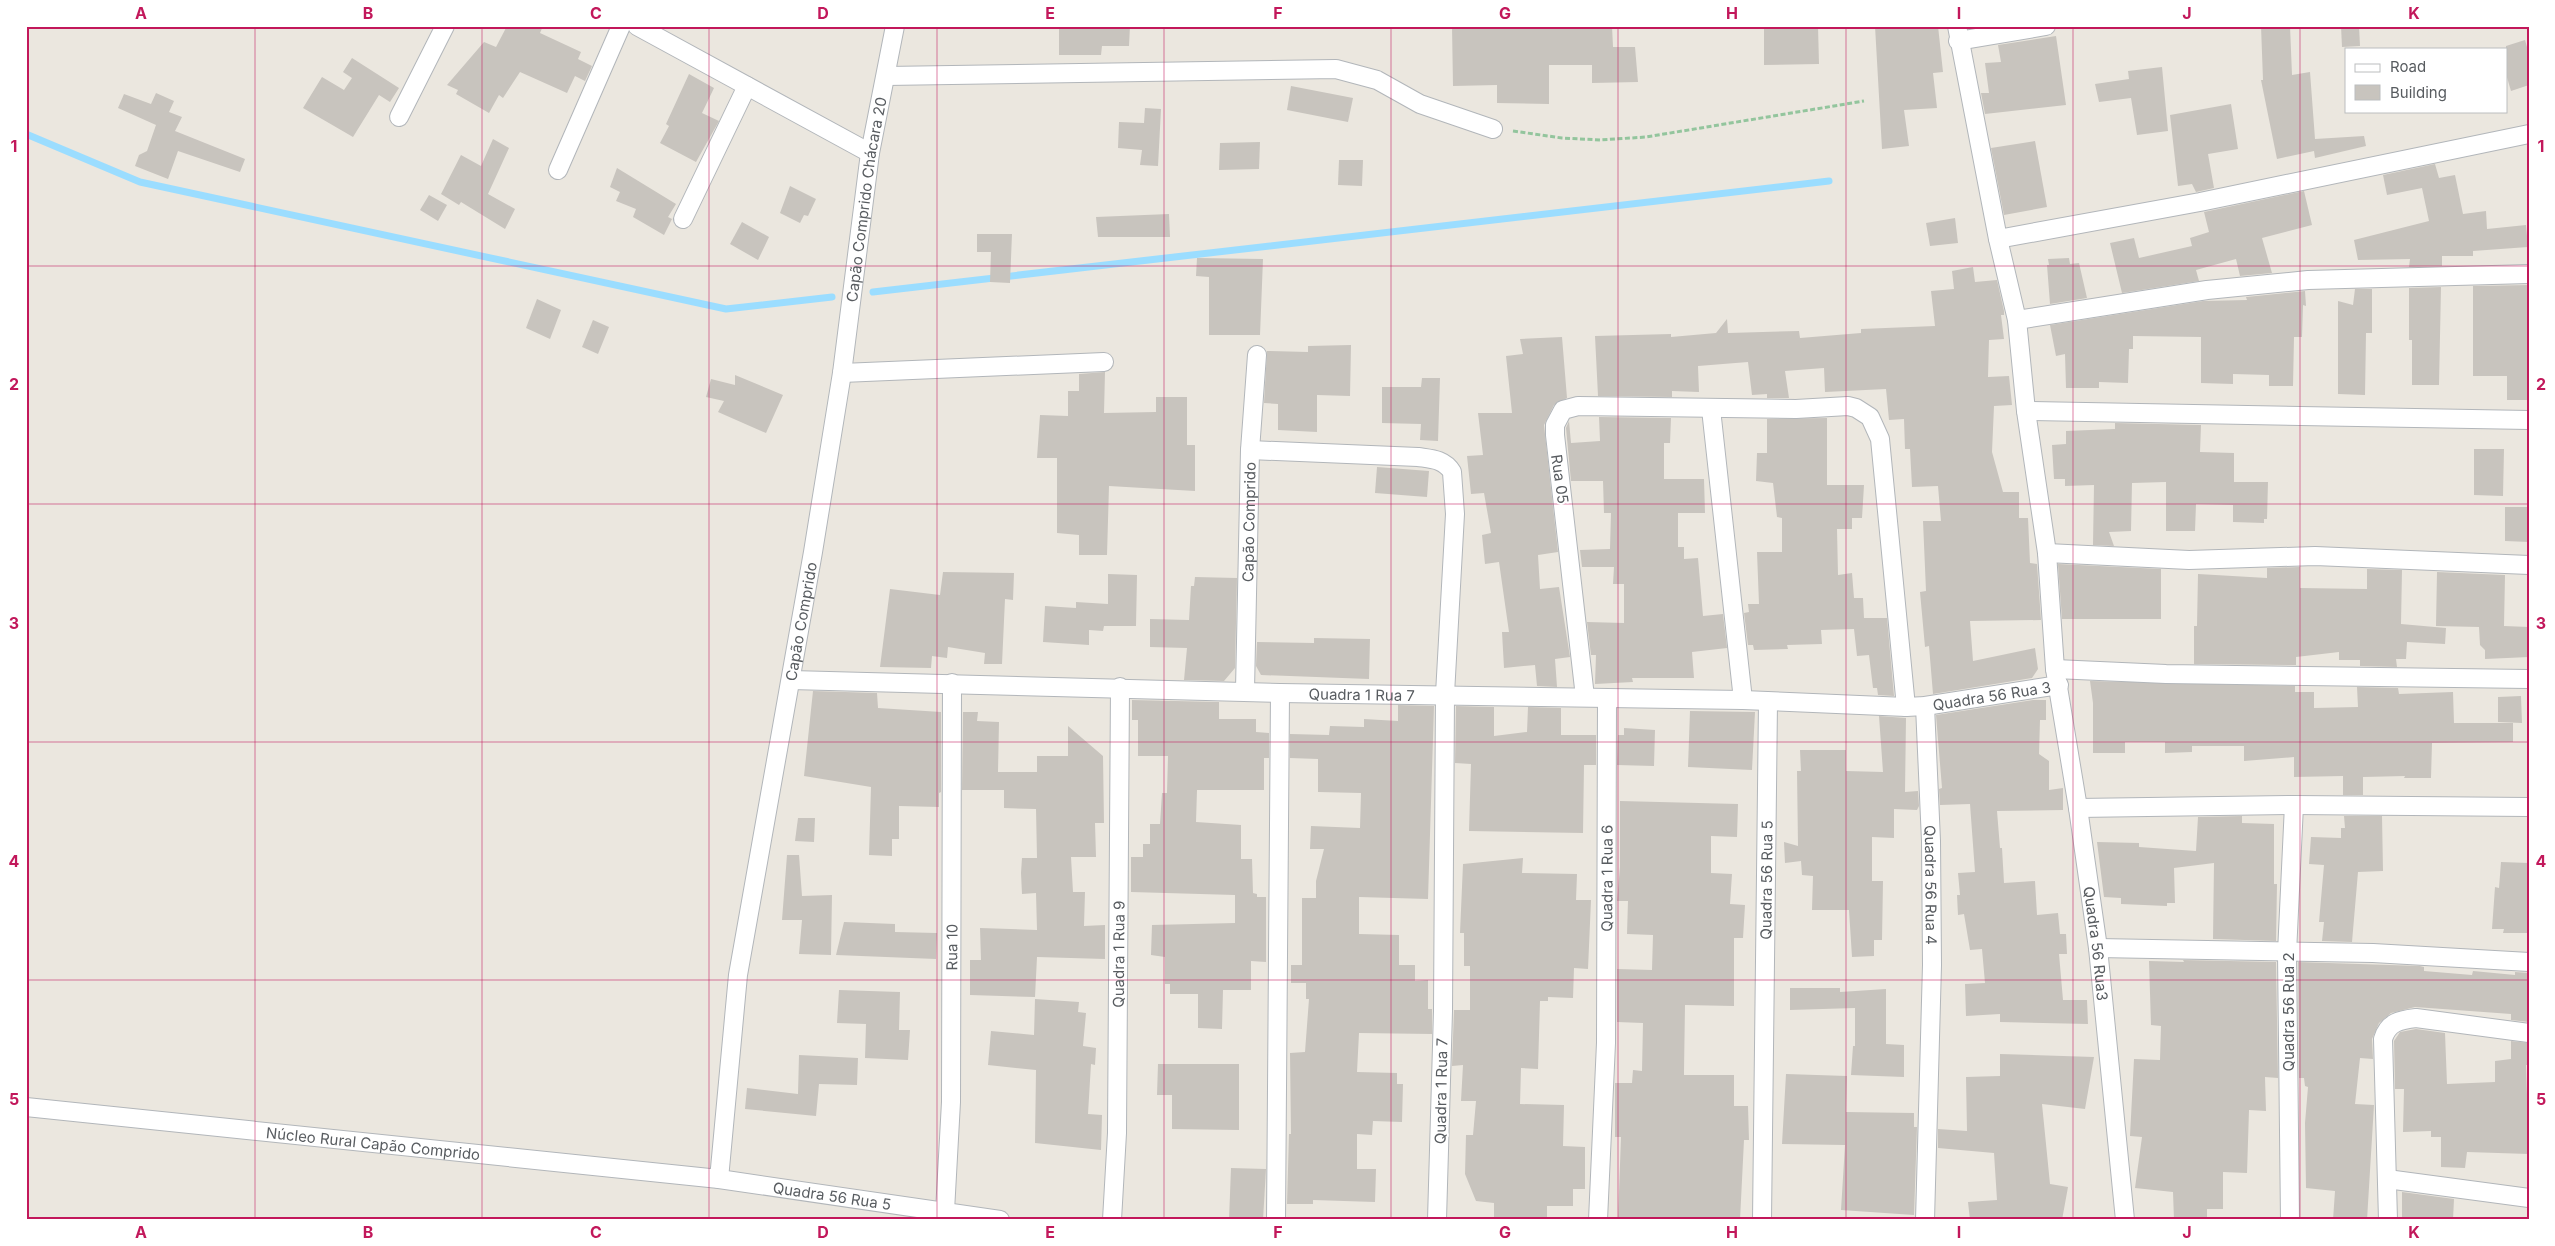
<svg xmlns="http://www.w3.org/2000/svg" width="2555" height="1246" viewBox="0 0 2555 1246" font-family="Inter,sans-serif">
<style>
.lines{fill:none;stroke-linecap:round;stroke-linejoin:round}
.stream{stroke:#9bddff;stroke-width:7}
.building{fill:#c8c4be}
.street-casing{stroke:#b2b6ba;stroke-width:20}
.path{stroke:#93c59d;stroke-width:3;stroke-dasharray:5 2.5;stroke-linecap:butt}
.street{stroke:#fff;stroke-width:18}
.grid{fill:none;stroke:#c2185b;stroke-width:1;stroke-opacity:0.55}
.labels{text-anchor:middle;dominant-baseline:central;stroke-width:4;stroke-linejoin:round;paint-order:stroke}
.street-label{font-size:15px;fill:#585c60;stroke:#fff}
.neatline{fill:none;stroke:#c2185b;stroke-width:2}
.grid-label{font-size:16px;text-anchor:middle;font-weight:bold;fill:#c2185b}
</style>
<rect width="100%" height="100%" fill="#ebe7df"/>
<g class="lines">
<g class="stream">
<polyline points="26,134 140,182 726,309 832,297"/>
<polyline points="873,292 1829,181"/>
</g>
</g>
<g class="building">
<polygon points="507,26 543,26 540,33 581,52 578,59 592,66 585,81 575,76 567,93 520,72 503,98 499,95 489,113 456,94 458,90 447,85 484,42 496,47"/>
<polygon points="1059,26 1130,26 1129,46 1102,46 1101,55 1059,55"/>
<polygon points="1452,26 1612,26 1613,47 1635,47 1638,82 1592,83 1592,65 1549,65 1549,104 1497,103 1497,85 1453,86"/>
<polygon points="1764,26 1818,26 1819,64 1764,65"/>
<polygon points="1875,26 1938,26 1943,72 1933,73 1937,108 1904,110 1909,146 1882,149"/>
<polygon points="2261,26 2290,26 2292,75 2310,72 2315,139 2364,136 2366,146 2315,158 2314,151 2277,159 2261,80 2263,80"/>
<polygon points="2341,26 2359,26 2360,46 2342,47"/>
<polygon points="2056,36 2066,105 1985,114 1981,93 1989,93 1985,63 2001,62 1998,45"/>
<polygon points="2525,40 2529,54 2529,85 2511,91 2506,74 2506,46"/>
<polygon points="352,58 399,88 390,102 379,95 353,137 303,108 322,77 344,90 352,78 343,72"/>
<polygon points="2162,67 2168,131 2137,135 2131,98 2099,102 2095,84 2129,79 2128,71"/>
<polygon points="689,74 714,88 702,113 719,121 696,162 660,143 669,126 666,124"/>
<polygon points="1291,86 1353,98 1348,122 1287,110"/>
<polygon points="156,93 174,101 169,112 182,117 175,131 245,159 240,172 178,151 168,179 135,166 139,155 147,151 156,125 118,108 124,94 151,104"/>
<polygon points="2231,104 2238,149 2208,154 2214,188 2196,192 2192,184 2178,186 2170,115"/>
<polygon points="1145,108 1161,109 1158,166 1140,165 1142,150 1118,148 1119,122 1144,123"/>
<polygon points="493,139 509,148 488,194 515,209 505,229 461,202 459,205 441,194 461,155 481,166"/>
<polygon points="2035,141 2047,207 2004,215 1991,148"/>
<polygon points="1260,142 1259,169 1219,170 1220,143"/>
<polygon points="1339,160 1363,160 1362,186 1338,185"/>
<polygon points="2435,164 2439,178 2455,175 2463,214 2486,211 2487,229 2526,225 2528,247 2473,251 2473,256 2442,256 2442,266 2409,267 2410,259 2358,260 2354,240 2429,221 2422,188 2387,195 2383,175"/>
<polygon points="617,168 676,204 668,217 672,219 664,235 633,217 636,209 616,201 620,192 610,187"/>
<polygon points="790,186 816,199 808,216 804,215 800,223 780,213"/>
<polygon points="2304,191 2312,225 2262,238 2272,273 2240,276 2236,259 2196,270 2199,281 2122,293 2110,243 2134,238 2139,258 2192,246 2190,238 2209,232 2204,212"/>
<polygon points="429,195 447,205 438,221 420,210"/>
<polygon points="1169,214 1170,237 1098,237 1096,217"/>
<polygon points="1955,218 1958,243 1930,246 1926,223"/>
<polygon points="742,222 769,237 758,260 730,244"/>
<polygon points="977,234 1012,234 1010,283 990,282 991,252 977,252"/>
<polygon points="1197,258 1263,259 1260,335 1209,335 1209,277 1196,276"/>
<polygon points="2069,258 2070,264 2079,263 2087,298 2050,304 2047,265 2049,265 2048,259"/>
<polygon points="1973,267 1975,282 1997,280 2004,311 2004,315 2001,315 2004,339 1989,340 1988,377 2009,376 2012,405 1994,406 1992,452 2003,492 2019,492 2019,518 2028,518 2030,563 2037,564 2041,620 1970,621 1973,661 2035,648 2038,669 2032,678 1933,694 1929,646 1925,647 1920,592 1926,591 1923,521 1941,521 1938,486 1912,487 1910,449 1905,449 1904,419 1889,420 1886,389 1825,392 1824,368 1785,371 1789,398 1767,398 1767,394 1752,395 1748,362 1698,366 1699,392 1672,391 1672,397 1598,396 1595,336 1671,334 1671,337 1716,333 1727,319 1728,333 1799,331 1800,338 1861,333 1861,329 1935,326 1931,291 1954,289 1952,271"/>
<polygon points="2529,285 2529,400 2507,400 2507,376 2473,376 2473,286"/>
<polygon points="2441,287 2439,385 2412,385 2412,340 2409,340 2409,288"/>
<polygon points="2355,289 2372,289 2372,333 2366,333 2365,395 2338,394 2338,301 2353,305"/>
<polygon points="2305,291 2306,306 2303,305 2302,337 2294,337 2293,386 2269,386 2269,375 2233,374 2233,384 2201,383 2201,337 2133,336 2133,349 2129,349 2128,383 2099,382 2099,388 2066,388 2065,354 2056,356 2050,325 2203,301 2247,300 2246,297"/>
<polygon points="537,299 561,310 550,339 526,328"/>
<polygon points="593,320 609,327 598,354 582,347"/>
<polygon points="1562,337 1567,398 1554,405 1544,425 1558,552 1538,555 1540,589 1559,587 1570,657 1555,659 1557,687 1537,686 1535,665 1504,668 1502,632 1509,632 1499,562 1485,564 1482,535 1491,533 1484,493 1471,494 1467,456 1483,455 1478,413 1512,413 1506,356 1523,354 1520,339"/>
<polygon points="1351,345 1350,396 1317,395 1317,432 1278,430 1278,404 1264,403 1267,351 1308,352 1308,346"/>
<polygon points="1105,372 1104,413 1156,412 1156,397 1187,397 1187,445 1195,445 1195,491 1109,486 1107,555 1079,555 1079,535 1057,533 1057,458 1037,458 1040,415 1068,416 1068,391 1079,391 1079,374"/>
<polygon points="735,375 783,395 766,433 718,412 724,401 706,397 711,379 735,385"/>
<polygon points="1422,378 1440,378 1438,441 1420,440 1421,424 1382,423 1382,387 1421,387"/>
<polygon points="1599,417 1671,418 1670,443 1664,443 1664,479 1704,479 1705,513 1678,513 1678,547 1684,547 1684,559 1698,558 1703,616 1723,614 1727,648 1692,652 1694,678 1632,678 1633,682 1595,684 1596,655 1591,655 1587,622 1624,623 1624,584 1613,584 1614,567 1582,567 1580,550 1610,549 1611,513 1604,513 1603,481 1571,481 1566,428 1569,421 1571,443 1600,441"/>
<polygon points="1827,418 1827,485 1864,485 1862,518 1852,518 1852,529 1837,529 1838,575 1852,573 1854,598 1863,598 1864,618 1887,618 1894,696 1878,695 1877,688 1873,688 1869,655 1857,656 1854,629 1821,630 1822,644 1787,645 1788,649 1754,650 1753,645 1748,645 1744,613 1749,612 1748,604 1759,604 1757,552 1782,552 1782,518 1777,517 1773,483 1756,481 1757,453 1767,453 1767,419"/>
<polygon points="2115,423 2201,425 2200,452 2234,453 2234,482 2268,482 2267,519 2264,519 2264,523 2233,522 2233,505 2196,504 2195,531 2166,531 2166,482 2132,483 2131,531 2109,532 2114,546 2093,545 2094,485 2065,486 2065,479 2054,479 2052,445 2066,444 2066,431 2115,429"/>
<polygon points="2474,449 2504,449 2503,496 2474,495"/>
<polygon points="1377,467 1429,471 1427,497 1375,493"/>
<polygon points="2505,507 2529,507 2529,542 2505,541"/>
<polygon points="2058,564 2161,569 2161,619 2062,619"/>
<polygon points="2300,567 2300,588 2367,589 2367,569 2402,570 2401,624 2446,628 2445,644 2407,642 2406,659 2396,659 2397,667 2360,666 2360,660 2339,660 2339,652 2296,657 2296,665 2194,664 2194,626 2197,626 2198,574 2267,578 2267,568"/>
<polygon points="943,572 1014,573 1013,600 1005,599 1002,664 984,664 985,653 948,647 947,658 932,656 931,668 880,667 890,589 940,595"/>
<polygon points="2437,572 2505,575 2504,626 2529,627 2529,657 2485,659 2485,650 2480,645 2479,627 2436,626"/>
<polygon points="1108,574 1137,575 1136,626 1104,626 1103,631 1089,630 1089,645 1043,642 1045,606 1076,608 1076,602 1108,604"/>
<polygon points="1195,577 1237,578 1235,668 1224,681 1184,680 1187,648 1150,647 1150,619 1189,620 1191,586 1194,586"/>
<polygon points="1314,638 1370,639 1369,679 1261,675 1256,666 1257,642 1314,643"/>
<polygon points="2090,681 2295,686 2295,692 2314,692 2314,708 2358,707 2357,687 2398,688 2399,694 2453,692 2454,723 2513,723 2513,742 2432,743 2431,778 2404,778 2405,776 2363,777 2363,795 2343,795 2343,776 2294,777 2294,757 2244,761 2244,746 2192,746 2192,752 2165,753 2165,742 2125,742 2125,753 2093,753 2093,703"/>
<polygon points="813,691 877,693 878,708 941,712 941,792 939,793 939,807 899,806 899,839 892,839 892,856 869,855 871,787 804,776"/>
<polygon points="2521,696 2522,723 2498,722 2498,697"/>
<polygon points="1132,700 1219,702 1219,719 1256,719 1256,732 1269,733 1269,758 1264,758 1264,790 1197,790 1196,822 1241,825 1241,859 1252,859 1253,893 1257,894 1257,897 1266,897 1266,962 1251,961 1251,990 1223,990 1222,1029 1198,1028 1198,994 1170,994 1170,984 1165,984 1165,957 1151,955 1152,925 1235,923 1235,895 1131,892 1131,857 1143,857 1143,844 1150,844 1150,824 1160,824 1162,793 1167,793 1168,756 1138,756 1138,720 1132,720"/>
<polygon points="2033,700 2046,700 2046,720 2040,720 2039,754 2049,761 2049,790 2063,788 2063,810 1997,811 2000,848 2002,848 2004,883 2035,881 2037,915 2058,913 2060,934 2066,934 2067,954 2059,954 2063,1000 2087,1000 2088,1024 2000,1022 2000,1014 1966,1016 1965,984 1985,983 1982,949 1970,950 1964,914 1958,915 1957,895 1960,895 1958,873 1975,872 1970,804 1940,805 1939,789 1942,788 1936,715"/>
<polygon points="1398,705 1434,706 1428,899 1359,897 1359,934 1399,935 1399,965 1415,965 1415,981 1428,980 1428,1009 1432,1009 1432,1034 1359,1033 1357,1072 1397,1073 1397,1084 1403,1084 1402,1122 1373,1121 1372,1135 1357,1134 1357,1169 1376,1169 1375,1202 1313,1200 1313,1204 1287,1204 1289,1134 1291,1134 1290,1053 1305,1052 1309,999 1306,999 1306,983 1291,983 1291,965 1302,965 1302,898 1316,898 1316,881 1324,849 1310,849 1311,826 1360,828 1361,793 1318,792 1318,759 1290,758 1290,734 1329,735 1330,726 1364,727 1364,719 1398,721"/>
<polygon points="1456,706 1494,707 1494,736 1527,732 1528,707 1561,708 1561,735 1596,735 1596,765 1584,765 1583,833 1469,831 1471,764 1455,763"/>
<polygon points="1690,711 1755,712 1752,770 1688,767"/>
<polygon points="963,712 978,712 977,721 999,722 998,772 1037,772 1037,756 1068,756 1068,726 1103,756 1104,823 1095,823 1096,857 1071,857 1073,892 1085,892 1084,926 1105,925 1105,959 1037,957 1035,997 970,995 970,960 981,960 980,928 1037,930 1036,893 1022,894 1021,873 1022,858 1037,858 1036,809 1004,808 1004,790 962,790"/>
<polygon points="1879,716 1906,718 1905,792 1918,791 1919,806 1917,810 1894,809 1894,838 1872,837 1872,881 1883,881 1882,940 1874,940 1874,956 1852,957 1849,910 1812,910 1813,876 1802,875 1801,861 1785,863 1784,842 1798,846 1797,771 1801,771 1800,750 1846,750 1846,771 1883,772"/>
<polygon points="1624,728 1655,730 1654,766 1617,765 1618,735 1624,735"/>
<polygon points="1620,801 1738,804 1737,837 1711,836 1711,873 1732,874 1730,904 1745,905 1743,938 1734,938 1734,1006 1685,1005 1684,1072 1684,1075 1734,1075 1734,1106 1748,1106 1749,1140 1744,1140 1740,1220 1618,1220 1621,1137 1615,1137 1615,1083 1632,1083 1633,1070 1642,1071 1643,1023 1617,1022 1617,969 1652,970 1653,935 1627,934 1628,901 1617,901 1620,867"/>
<polygon points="2242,816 2242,823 2274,824 2274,884 2277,884 2276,941 2213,939 2214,863 2174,868 2175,903 2167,903 2167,906 2121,904 2121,898 2104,897 2097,842 2139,843 2139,847 2196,851 2198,817"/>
<polygon points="2344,816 2382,816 2383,871 2358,872 2352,942 2322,941 2324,922 2319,922 2324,865 2309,864 2311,837 2341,838 2341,828 2345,828"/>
<polygon points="798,818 815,818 814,842 795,841"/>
<polygon points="787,855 799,855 802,896 832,895 831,955 799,954 802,920 782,920"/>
<polygon points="1523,858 1522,873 1577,874 1576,900 1591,900 1588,969 1574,968 1573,998 1548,997 1548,1001 1540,1001 1538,1069 1521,1068 1520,1104 1564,1105 1563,1146 1585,1147 1585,1189 1573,1189 1573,1206 1547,1206 1547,1220 1494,1220 1494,1203 1476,1201 1465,1174 1466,1135 1473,1135 1476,1101 1461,1101 1463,1065 1452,1066 1454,1010 1470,1010 1470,966 1464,966 1464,933 1460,933 1463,864"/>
<polygon points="2501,862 2529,863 2529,933 2503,933 2504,929 2492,929 2495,887 2499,888"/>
<polygon points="844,922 895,924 895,932 937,933 936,959 836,955"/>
<polygon points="2183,960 2276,962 2278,1078 2265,1077 2266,1111 2249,1110 2247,1173 2223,1172 2223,1209 2207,1209 2207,1220 2174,1220 2173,1192 2135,1188 2142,1137 2130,1136 2134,1059 2160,1060 2161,1026 2151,1025 2149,961 2184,962"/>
<polygon points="2298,962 2420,966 2424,967 2424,971 2472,975 2473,971 2515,975 2515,972 2529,973 2529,1022 2511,1020 2511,1014 2415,1007 2391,1013 2379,1023 2372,1039 2373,1059 2360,1058 2355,1104 2374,1105 2367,1220 2333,1220 2335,1191 2306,1188 2305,1123 2308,1087 2305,1086 2304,1078 2299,1078"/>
<polygon points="1790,988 1840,988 1840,992 1886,989 1886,1044 1904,1045 1904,1077 1851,1075 1853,1046 1855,1046 1855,1008 1790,1010"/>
<polygon points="839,990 900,992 899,1030 910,1030 908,1060 865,1058 866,1024 837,1023"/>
<polygon points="1035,999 1079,1002 1078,1012 1086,1013 1083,1046 1096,1048 1095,1065 1091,1064 1088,1114 1102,1115 1101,1150 1035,1143 1036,1070 988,1065 991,1031 1034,1035"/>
<polygon points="2416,1029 2445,1033 2447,1084 2495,1082 2495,1061 2511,1059 2511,1041 2529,1043 2529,1065 2526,1065 2529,1154 2467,1152 2465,1168 2441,1167 2441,1137 2431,1137 2431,1131 2403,1132 2404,1089 2395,1089 2394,1041 2400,1032"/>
<polygon points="2000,1054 2094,1057 2085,1109 2042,1104 2050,1184 2068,1187 2062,1220 1970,1220 1968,1202 1997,1200 1994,1153 1938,1148 1938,1129 1967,1131 1966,1077 2000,1076"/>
<polygon points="799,1055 858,1058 857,1085 819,1084 816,1116 745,1109 747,1088 798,1094"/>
<polygon points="1158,1064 1239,1064 1239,1130 1172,1129 1172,1095 1157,1095"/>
<polygon points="1786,1074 1847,1076 1846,1112 1914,1113 1914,1127 1917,1127 1914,1215 1841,1210 1845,1145 1782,1144"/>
<polygon points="1231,1168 1266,1169 1263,1220 1229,1220"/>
<polygon points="2402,1192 2454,1199 2453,1220 2402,1218"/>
</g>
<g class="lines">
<g class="street-casing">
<g id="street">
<polyline points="637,26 870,153"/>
<path id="s1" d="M 1957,26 L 1998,239 L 2017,320 L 2026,411 L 2047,553 L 2055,669 L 2078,808 L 2098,948 L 2125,1220"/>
<polyline points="1958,41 2046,26"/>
<polyline points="886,76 1336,69 1377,80 1420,104 1493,129"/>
<polyline points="399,117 445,26"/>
<polyline points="558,170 621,26"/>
<polyline points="683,219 747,86"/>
<polyline points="1998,239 2200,202 2529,134"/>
<polyline points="2017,320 2207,290 2308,280 2529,274"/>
<polyline points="842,373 1104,362"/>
<polyline points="1711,409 1743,700"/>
<polyline points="2026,411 2529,420"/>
<path d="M 1250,450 L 1418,457 C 1431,459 1444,459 1452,472 L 1455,514 L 1445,694 L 1443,1011 L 1437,1220"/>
<polyline points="2047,553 2189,560 2315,556 2529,565"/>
<polyline points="2055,669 2166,674 2529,679"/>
<path id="s2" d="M 791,680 L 1280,693 L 1743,700 L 1906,707 L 1925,706 L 2059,685"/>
<path id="s3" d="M 1245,690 L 1250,450 L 1257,355"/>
<polyline points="1585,697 1555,435 1555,425 1563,410 1578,406 1796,409 1848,406 1856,408 1870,417 1880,439 1906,707"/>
<path id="s4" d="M 1925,706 L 1931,841 L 1932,965 L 1925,1220"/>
<polyline points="2078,808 2294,805 2529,807"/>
<polyline points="2098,948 2373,953 2529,962"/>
<path id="s5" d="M 26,1107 L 719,1179 L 1000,1220"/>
<path id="s6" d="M 719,1179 L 738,975 L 813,552 L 842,373 L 870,153 L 895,26"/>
<polyline points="2387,1179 2529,1198"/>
<path id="s7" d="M 945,1211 L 951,1102 L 952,683"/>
<path id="s8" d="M 1112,1220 L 1117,1133 L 1120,687"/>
<polyline points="1276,1220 1280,693"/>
<path id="s9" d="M 1598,1220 L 1606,1043 L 1607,699"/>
<path id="s10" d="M 1762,1220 L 1768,702"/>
<polyline points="2290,1220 2287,953 2294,805"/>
<path d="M 2388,1220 L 2383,1039 C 2388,1022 2400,1020 2416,1018 L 2529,1033"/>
</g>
</g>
<polyline class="path" points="1513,131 1562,138 1600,140 1646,137 1864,101"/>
<use href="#street" class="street"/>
</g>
<path class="grid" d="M 255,26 L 255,1220M 482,26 L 482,1220M 709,26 L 709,1220M 937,26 L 937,1220M 1164,26 L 1164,1220M 1391,26 L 1391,1220M 1618,26 L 1618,1220M 1846,26 L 1846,1220M 2073,26 L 2073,1220M 2300,26 L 2300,1220M 26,266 L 2529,266M 26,504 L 2529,504M 26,742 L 2529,742M 26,980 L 2529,980"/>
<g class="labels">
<g class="street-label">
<text stroke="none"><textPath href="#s6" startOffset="991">Capão Comprido Chácara 20</textPath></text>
<text transform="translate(1560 479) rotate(82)">Rua 05</text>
<text stroke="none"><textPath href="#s3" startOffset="168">Capão Comprido</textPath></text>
<text stroke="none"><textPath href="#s6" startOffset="564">Capão Comprido</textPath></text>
<text stroke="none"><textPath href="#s2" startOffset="571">Quadra 1 Rua 7</textPath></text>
<text stroke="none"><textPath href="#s2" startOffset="1202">Quadra 56 Rua 3</textPath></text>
<text stroke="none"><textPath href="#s9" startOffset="342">Quadra 1 Rua 6</textPath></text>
<text stroke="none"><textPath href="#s10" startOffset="340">Quadra 56 Rua 5</textPath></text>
<text stroke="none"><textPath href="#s4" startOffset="179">Quadra 56 Rua 4</textPath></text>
<text stroke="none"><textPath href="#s1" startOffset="929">Quadra 56 Rua3</textPath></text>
<text stroke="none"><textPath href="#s7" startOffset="264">Rua 10</textPath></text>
<text stroke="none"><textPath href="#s8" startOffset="266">Quadra 1 Rua 9</textPath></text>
<text transform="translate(2288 1012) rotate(-90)">Quadra 56 Rua 2</text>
<text transform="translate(1441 1091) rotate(-89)">Quadra 1 Rua 7</text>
<text stroke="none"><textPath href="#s5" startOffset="349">Núcleo Rural Capão Comprido</textPath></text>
<text stroke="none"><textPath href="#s5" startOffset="811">Quadra 56 Rua 5</textPath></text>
</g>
</g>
<rect width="2555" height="1246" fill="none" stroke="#ffffff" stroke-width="55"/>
<rect x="2345" y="48" width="162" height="65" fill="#ffffff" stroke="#bcbebf"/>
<rect x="2355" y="64" width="25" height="8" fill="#ffffff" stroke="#bcbebf"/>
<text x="2390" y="72" font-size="15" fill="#585c60">Road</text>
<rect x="2355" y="85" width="25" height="15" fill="#c8c4be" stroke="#bcbebf"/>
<text x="2390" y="98" font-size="15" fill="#585c60">Building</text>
<rect x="28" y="28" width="2500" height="1190" class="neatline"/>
<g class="grid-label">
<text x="141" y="19">A</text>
<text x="368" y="19">B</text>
<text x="596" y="19">C</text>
<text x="823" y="19">D</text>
<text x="1050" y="19">E</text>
<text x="1278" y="19">F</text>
<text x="1505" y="19">G</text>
<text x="1732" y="19">H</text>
<text x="1959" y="19">I</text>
<text x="2187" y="19">J</text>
<text x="2414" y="19">K</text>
<text x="14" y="152">1</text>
<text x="2541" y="152">1</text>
<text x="14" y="390">2</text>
<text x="2541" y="390">2</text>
<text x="14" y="629">3</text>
<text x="2541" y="629">3</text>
<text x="14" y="867">4</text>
<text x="2541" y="867">4</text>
<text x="14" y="1105">5</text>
<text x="2541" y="1105">5</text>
<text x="141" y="1238">A</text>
<text x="368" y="1238">B</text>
<text x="596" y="1238">C</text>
<text x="823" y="1238">D</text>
<text x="1050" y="1238">E</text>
<text x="1278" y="1238">F</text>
<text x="1505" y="1238">G</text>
<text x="1732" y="1238">H</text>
<text x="1959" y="1238">I</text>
<text x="2187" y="1238">J</text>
<text x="2414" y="1238">K</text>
</g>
</svg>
